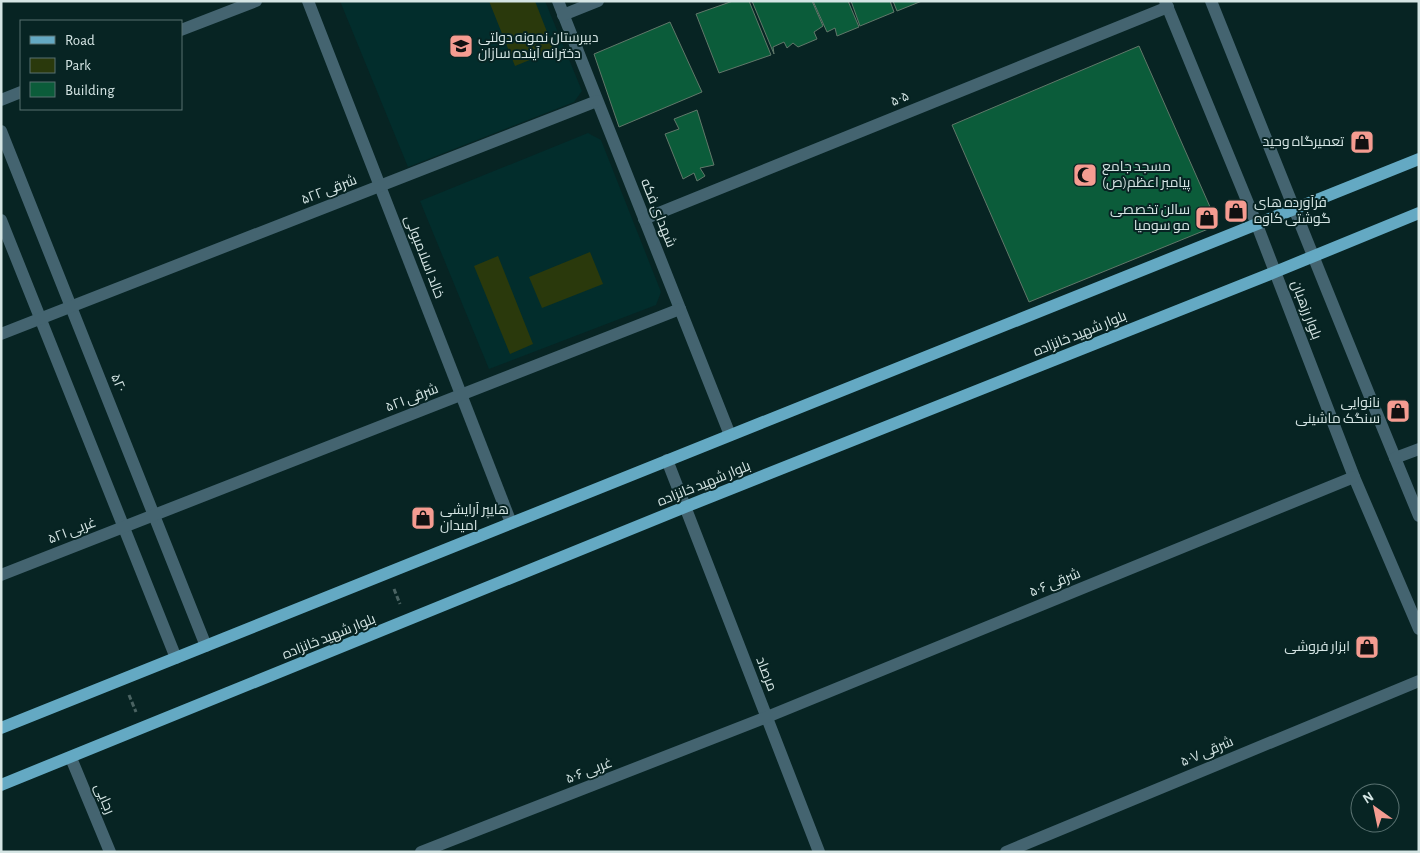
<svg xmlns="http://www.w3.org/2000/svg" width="1420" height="853" viewBox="0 0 1420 853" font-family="'Alegreya Sans',Cairo,sans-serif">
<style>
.built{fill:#022d2c}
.green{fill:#2a390c}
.building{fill:#0b5c3a;stroke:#61786a}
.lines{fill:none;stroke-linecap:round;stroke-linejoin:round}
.path{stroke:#4a6362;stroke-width:3;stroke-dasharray:5 2.5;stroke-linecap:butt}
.minor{stroke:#446470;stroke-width:12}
.major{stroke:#64a9c3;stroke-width:12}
.labels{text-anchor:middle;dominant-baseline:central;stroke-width:4;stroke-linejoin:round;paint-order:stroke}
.poi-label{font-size:14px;fill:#d5e5e4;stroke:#072423;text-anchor:start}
.street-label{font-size:14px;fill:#d5e5e4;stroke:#072423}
</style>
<rect width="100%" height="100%" fill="#072423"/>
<g class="built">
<polygon points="340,1 545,1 582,91 574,102 408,167"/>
<polygon points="588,133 601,140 661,292 656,305 489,369 420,201"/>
</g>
<g class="green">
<polygon points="489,1 535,1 554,50 515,66"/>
<polygon points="590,252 603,284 542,308 529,277"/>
<polygon points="498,256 533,344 510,354 474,266"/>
</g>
<g class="building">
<polygon points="733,1 749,1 771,55 719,73 696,14"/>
<polygon points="752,1 812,1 823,26 814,32 817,39 798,47 793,43 787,48 784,42 773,47 774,54"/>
<polygon points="813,1 848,1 859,27 837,36 835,28 827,32"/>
<polygon points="851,1 890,1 894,12 860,26"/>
<polygon points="893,1 922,1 897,11"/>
<polygon points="670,22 702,92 619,127 594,54"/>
<polygon points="1139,46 1218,225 1029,302 952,125"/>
<polygon points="697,110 714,165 700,168 705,176 697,181 694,173 683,179 665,134 679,129 674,119"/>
</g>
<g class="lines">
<g class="path">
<polyline points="394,589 400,604"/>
<polyline points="129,695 136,712"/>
</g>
<g class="minor">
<polyline points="308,1 511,523"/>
<polyline points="558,1 730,435"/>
<polyline points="1165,1 1257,225 1354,477 1419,629"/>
<path d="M 1211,1 C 1280,173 1348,345 1419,516"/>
<polyline points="563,15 598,1"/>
<polyline points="181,30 256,1"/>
<polyline points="1,100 21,92"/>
<polyline points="1,131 206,646"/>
<polyline points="644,219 1168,7"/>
<polyline points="1,220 176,658"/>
<polyline points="1,334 597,101"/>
<polyline points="1395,458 1419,449"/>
<polyline points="667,460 819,852"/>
<polyline points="1,575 680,309"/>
<polyline points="71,758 110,852"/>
<polyline points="421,852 767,717 1354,477"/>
<polyline points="1006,852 1419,681"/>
</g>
<g class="major">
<polyline points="1,728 1419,159"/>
<polyline points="1,785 685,507 1275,272 1419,213"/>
</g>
</g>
<defs>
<g id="school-square" transform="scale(1.25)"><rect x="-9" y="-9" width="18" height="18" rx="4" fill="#f59c91" stroke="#072423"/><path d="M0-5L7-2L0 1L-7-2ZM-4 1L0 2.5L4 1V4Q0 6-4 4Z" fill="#111"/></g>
<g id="shop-square" transform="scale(1.25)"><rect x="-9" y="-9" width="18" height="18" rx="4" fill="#f59c91" stroke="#072423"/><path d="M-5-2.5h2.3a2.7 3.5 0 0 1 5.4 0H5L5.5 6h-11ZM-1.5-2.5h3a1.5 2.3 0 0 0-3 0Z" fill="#111"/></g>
<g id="mosque-square" transform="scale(1.25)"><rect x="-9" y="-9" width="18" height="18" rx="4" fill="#f59c91" stroke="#072423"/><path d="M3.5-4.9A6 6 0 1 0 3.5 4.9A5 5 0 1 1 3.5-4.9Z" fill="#111"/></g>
</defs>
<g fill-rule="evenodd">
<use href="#school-square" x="461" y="46"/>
<use href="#shop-square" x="1362" y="142"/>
<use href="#mosque-square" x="1085" y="175"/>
<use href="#shop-square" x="1236" y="211"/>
<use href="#shop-square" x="1207" y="218"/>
<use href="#shop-square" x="1398" y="411"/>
<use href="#shop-square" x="423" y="518"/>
<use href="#shop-square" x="1367" y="647"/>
</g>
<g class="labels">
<g class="poi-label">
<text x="478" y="38">دبیرستان نمونه دولتی<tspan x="478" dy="16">دخترانه آینده سازان</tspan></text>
<text x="1344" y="142" text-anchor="end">تعمیرگاه وحید</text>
<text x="1102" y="167">مسجد جامع<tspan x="1102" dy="16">پیامبر اعظم(ص)</tspan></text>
<text x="1254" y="203">فرآورده های<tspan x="1254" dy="16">گوشتی کاوه</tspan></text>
<text x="1190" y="210" text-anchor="end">سالن تخصصی<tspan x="1190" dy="16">مو سومیا</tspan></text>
<text x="1380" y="403" text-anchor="end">نانوایی<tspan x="1380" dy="16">سنگک ماشینی</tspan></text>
<text x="440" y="510">هایپر آرایشی<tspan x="440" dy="16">امیدان</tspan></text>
<text x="1350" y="647" text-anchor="end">ابزار فروشی</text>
</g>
<g class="street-label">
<text transform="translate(900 99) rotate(-22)">۵۰۵</text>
<text transform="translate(329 190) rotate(-21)">۵۲۲ شرقی</text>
<text transform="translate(658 213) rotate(68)">شهدای فکه</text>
<text transform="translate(424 257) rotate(69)">خالد اسلامبولی</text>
<text transform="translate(1306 310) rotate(69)">بلوار رزهبان</text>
<text transform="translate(1080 334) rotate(-22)">بلوار شهید خانزاده</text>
<text transform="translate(118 383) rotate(68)">۵۲۰</text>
<text transform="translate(412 398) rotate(-21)">۵۲۱ شرقی</text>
<text transform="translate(704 484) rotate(-22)">بلوار شهید خانزاده</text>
<text transform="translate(72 531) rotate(-21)">۵۲۱ غربی</text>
<text transform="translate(1055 583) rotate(-22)">۵۰۶ شرقی</text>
<text transform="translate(329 637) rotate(-22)">بلوار شهید خانزاده</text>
<text transform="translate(766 674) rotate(69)">مرصاد</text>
<text transform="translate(1207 752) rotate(-23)">۵۰۷ شرقی</text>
<text transform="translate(589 771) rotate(-21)">۵۰۶ غربی</text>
<text transform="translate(104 799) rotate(67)">رجایی</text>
</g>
</g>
<rect width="1420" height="853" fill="none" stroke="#d5e5e4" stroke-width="5"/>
<rect x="20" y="20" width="162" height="90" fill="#072423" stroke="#597170"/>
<rect x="30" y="36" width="25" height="8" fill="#64a9c3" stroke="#597170"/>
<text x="65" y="45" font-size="15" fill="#d5e5e4">Road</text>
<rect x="30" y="58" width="25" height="15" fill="#2a390c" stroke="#597170"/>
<text x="65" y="70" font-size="15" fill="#d5e5e4">Park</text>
<rect x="30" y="82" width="25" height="15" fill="#0b5c3a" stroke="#597170"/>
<text x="65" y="95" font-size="15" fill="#d5e5e4">Building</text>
<g transform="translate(1375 808) rotate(327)"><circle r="24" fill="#072423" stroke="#597170"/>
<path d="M0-4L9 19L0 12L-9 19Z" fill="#f59c91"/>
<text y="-8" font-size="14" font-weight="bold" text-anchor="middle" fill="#d5e5e4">N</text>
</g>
</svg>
